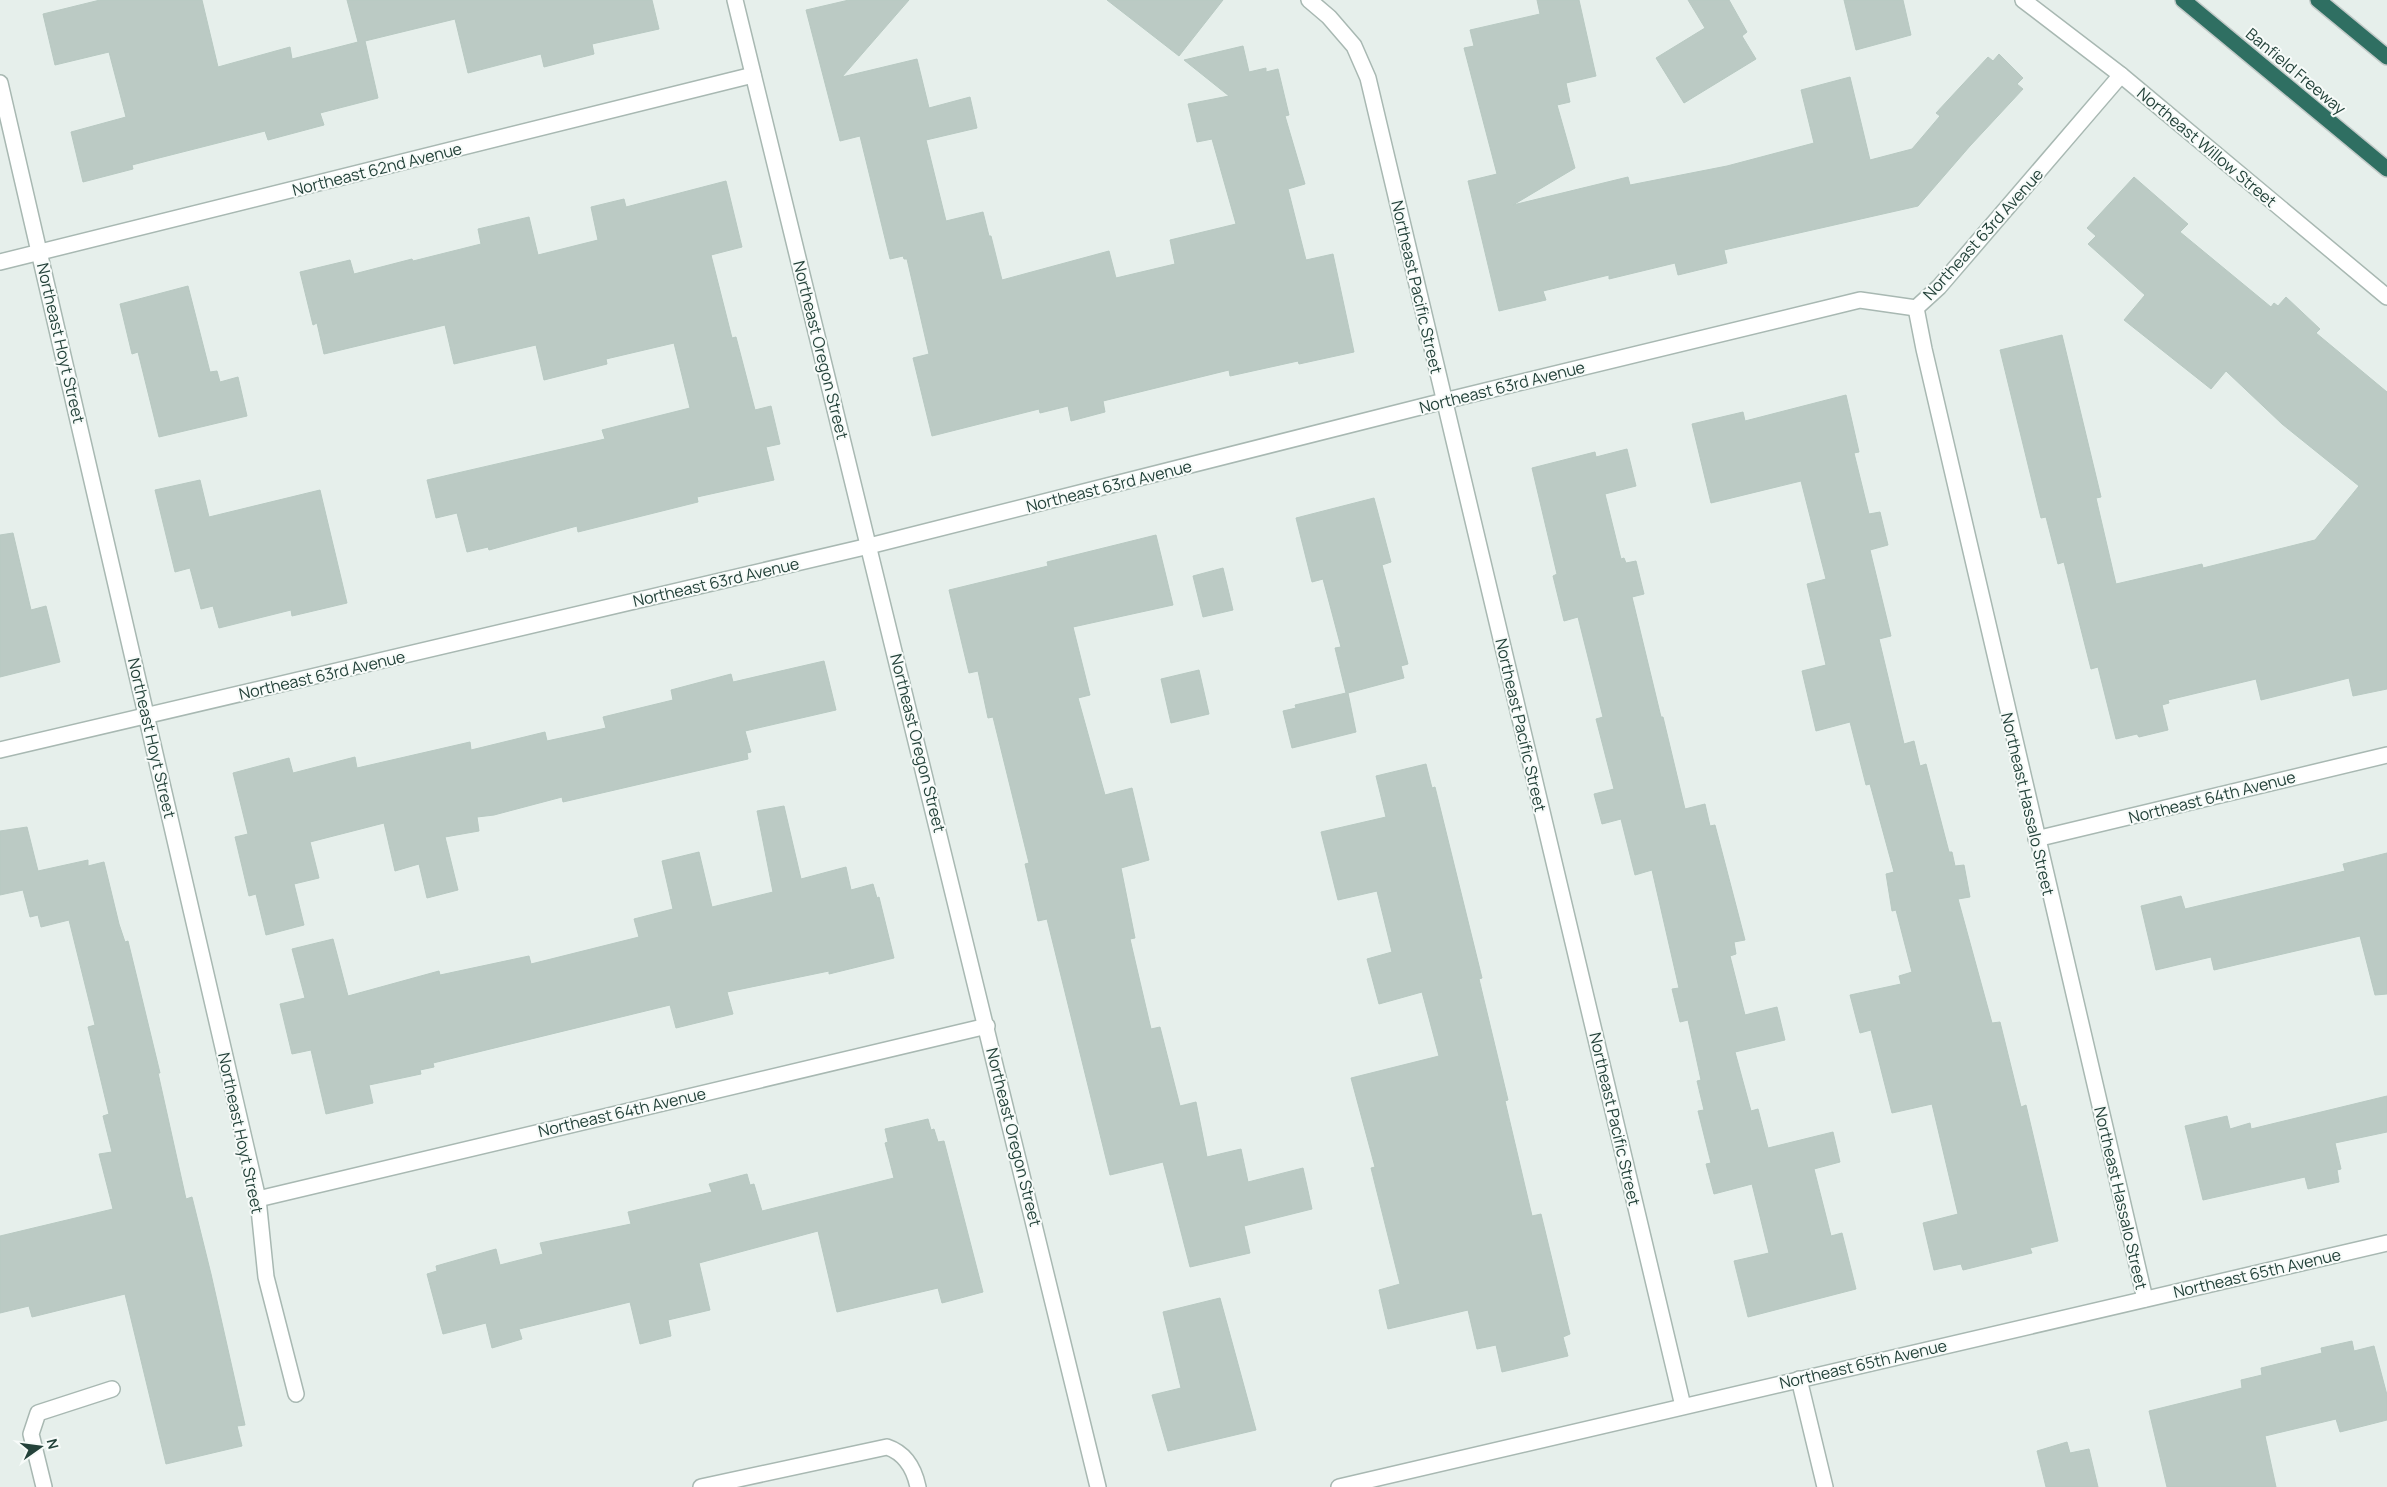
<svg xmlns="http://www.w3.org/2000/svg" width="2387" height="1487" viewBox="0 0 2387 1487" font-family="Manrope,sans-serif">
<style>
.building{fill:#bbcac4;stroke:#b8c9c2}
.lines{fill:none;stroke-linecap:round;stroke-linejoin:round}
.minor-casing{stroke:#a8b8b2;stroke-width:18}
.highway-casing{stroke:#c2cac8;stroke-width:18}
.minor{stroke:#fff;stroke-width:15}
.highway{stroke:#2f6f62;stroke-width:15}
.labels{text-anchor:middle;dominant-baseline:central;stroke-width:4;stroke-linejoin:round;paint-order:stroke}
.street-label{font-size:16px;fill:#24423a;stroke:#f7fbf9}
</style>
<rect width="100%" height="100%" fill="#e6efeb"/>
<g class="building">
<polygon points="100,0 202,0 218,67 290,47 292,59 358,42 347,0 652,0 659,29 592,44 594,54 544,67 541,54 468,73 455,19 365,41 378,98 320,113 324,125 268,140 265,131 155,159 132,165 133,169 83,182 71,132 126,117 109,52 55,65 43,14"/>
<polygon points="849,0 909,0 842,77 917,59 929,108 970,97 977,128 926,140 946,221 983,212 989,236 991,236 1002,280 1109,251 1116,278 1175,264 1170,240 1236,224 1212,139 1197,142 1188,104 1229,96 1184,60 1243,46 1249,72 1266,68 1266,72 1278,69 1289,115 1285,116 1305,184 1288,189 1306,260 1333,254 1354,352 1299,364 1298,361 1230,376 1229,370 1103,401 1105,412 1071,421 1068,406 1040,413 1039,409 932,436 913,358 929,354 907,259 904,259 903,256 890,259 860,136 840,141 806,10"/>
<polygon points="1107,0 1223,0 1179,56"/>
<polygon points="1537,0 1579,0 1596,76 1566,83 1570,102 1557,105 1575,168 1513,205 1628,177 1630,185 1727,166 1814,143 1801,90 1850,77 1870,160 1912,149 1940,116 1936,113 1988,57 1993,61 1999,54 2023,78 2017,84 2023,89 1970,146 1918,206 1724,250 1727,263 1678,275 1675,263 1609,279 1609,275 1543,291 1546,300 1499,311 1468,181 1497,174 1464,48 1474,46 1470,30 1540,14"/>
<polygon points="1688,0 1729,0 1747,32 1742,36 1756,59 1684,103 1656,58 1705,28"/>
<polygon points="1844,0 1903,0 1911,35 1856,50"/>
<polygon points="2134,177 2188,224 2180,232 2271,307 2274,303 2278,306 2286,297 2320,329 2316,333 2387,392 2387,689 2353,696 2349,678 2261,700 2256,679 2168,700 2169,703 2162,705 2168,730 2139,737 2137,734 2116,739 2098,667 2091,669 2064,562 2058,564 2046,517 2041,518 2000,350 2062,335 2101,497 2096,498 2116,584 2202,564 2203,568 2315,540 2359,486 2282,424 2226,371 2211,389 2124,320 2145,295 2088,244 2096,236 2087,228"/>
<polygon points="726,181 742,247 711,255 732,338 736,337 755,410 771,406 780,444 766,447 774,480 697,497 698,502 578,532 577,526 489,550 488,547 467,552 457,513 436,518 427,480 605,439 602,430 690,408 674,343 606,359 607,364 544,380 536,345 454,364 445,325 324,354 317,323 313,325 300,272 350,260 354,274 412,259 413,261 481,244 478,229 529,217 538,255 598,240 591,207 624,199 626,207"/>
<polygon points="188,286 210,372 217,371 220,382 238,377 247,416 159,437 138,352 132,354 120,304"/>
<polygon points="1846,395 1859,452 1854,453 1869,514 1880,512 1888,545 1870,550 1891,636 1879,639 1904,744 1914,741 1920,766 1926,764 1949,852 1952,852 1955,866 1964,865 1970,897 1958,899 1992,1023 2000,1022 2021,1107 2026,1105 2058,1241 2030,1248 2032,1253 1963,1270 1961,1264 1934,1270 1923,1223 1958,1214 1932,1104 1892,1113 1871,1030 1860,1033 1850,995 1901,984 1899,976 1912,972 1896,910 1892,911 1886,874 1894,872 1870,784 1866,785 1850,722 1816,731 1802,671 1826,665 1807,584 1826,579 1801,481 1711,503 1692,424 1743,412 1745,421"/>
<polygon points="1627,449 1636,486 1605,494 1621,559 1624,558 1626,563 1636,561 1644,594 1632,597 1661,717 1663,717 1685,809 1705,804 1710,826 1715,825 1745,940 1734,942 1736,954 1730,956 1745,1015 1777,1007 1785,1040 1735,1052 1751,1111 1758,1109 1768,1148 1833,1132 1840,1162 1814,1169 1831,1236 1842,1233 1856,1289 1748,1317 1734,1261 1769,1253 1752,1184 1714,1194 1706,1164 1711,1163 1698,1111 1704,1110 1697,1081 1701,1080 1688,1020 1680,1022 1672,989 1679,988 1652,870 1635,875 1621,819 1602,824 1594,794 1614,789 1596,719 1603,717 1578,617 1564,621 1553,576 1557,574 1532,468 1595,452 1596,457"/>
<polygon points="200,480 209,517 320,490 347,603 292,616 291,610 219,628 213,606 201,609 190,568 175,572 155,490"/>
<polygon points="1374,498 1391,562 1382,565 1408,664 1401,666 1404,678 1348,693 1356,732 1292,748 1283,711 1296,708 1295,705 1346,693 1335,648 1341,647 1323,579 1312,582 1296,518"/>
<polygon points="13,533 31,610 46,606 60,662 0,677 0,535"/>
<polygon points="1156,535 1173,605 1073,627 1090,695 1078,698 1105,795 1132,788 1149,860 1121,868 1135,938 1130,939 1151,1029 1160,1027 1180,1106 1196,1102 1207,1157 1241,1149 1248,1182 1303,1168 1312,1209 1244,1226 1250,1253 1190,1267 1163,1162 1110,1175 1047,919 1038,921 1025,864 1029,863 993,717 988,718 978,671 969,673 949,590 1048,566 1047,562"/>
<polygon points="1223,568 1233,610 1203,617 1193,576"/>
<polygon points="824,661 836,710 745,731 751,752 747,753 748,759 563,802 562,797 494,815 477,817 479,831 445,837 458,890 427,898 419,864 395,871 384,823 310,842 319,878 294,884 304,925 266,935 256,894 249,896 235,837 248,834 233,773 289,758 293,773 355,757 357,768 470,742 471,750 545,732 547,741 606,728 603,717 673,700 671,690 731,674 733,682"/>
<polygon points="1199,670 1209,714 1171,723 1161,679"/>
<polygon points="1426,764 1432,788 1435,787 1482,978 1479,979 1508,1100 1505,1101 1532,1216 1541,1214 1570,1334 1563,1337 1568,1356 1502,1372 1496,1345 1477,1349 1468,1310 1388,1329 1379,1290 1400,1284 1371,1168 1375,1167 1351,1078 1439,1056 1422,992 1379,1004 1367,959 1392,952 1377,891 1338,900 1321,832 1386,817 1376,776"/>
<polygon points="784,806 801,879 846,867 851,890 873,884 877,898 879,897 894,958 829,974 829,971 727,992 733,1014 676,1028 670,1005 433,1063 434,1067 420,1070 421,1074 369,1085 373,1103 326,1114 311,1050 292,1054 280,1004 305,998 292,949 333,939 348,996 439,971 440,975 529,956 531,964 639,937 634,919 673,909 662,861 699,852 712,907 773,892 757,811"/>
<polygon points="27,827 38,871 88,860 88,866 104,862 119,924 125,942 128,941 138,982 160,1073 158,1073 186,1199 192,1197 211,1274 245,1425 237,1426 242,1446 166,1464 125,1294 32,1317 29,1306 0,1313 0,1236 113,1209 99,1154 112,1152 103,1116 109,1114 88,1027 95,1025 69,920 41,927 38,915 30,917 23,890 0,895 0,831"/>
<polygon points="2387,853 2387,994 2375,995 2360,936 2214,970 2211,957 2156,970 2141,906 2181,896 2185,909 2345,871 2343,864"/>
<polygon points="2387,1096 2387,1132 2335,1143 2341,1169 2337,1170 2339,1182 2308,1189 2305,1177 2203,1200 2185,1126 2227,1116 2230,1129 2250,1123 2251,1129"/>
<polygon points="928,1119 931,1130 934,1129 938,1142 944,1141 983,1292 942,1303 938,1288 837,1312 818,1231 699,1263 710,1310 668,1320 671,1336 640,1344 630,1302 519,1329 522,1339 492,1348 486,1323 443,1334 427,1274 437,1271 436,1266 496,1249 500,1265 543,1254 540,1243 631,1224 628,1212 712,1192 709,1184 747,1174 750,1185 754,1184 762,1211 894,1178 885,1143 888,1142 885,1129"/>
<polygon points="1220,1298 1256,1430 1168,1451 1152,1395 1181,1388 1163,1312"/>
<polygon points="2352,1341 2354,1351 2374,1346 2387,1395 2387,1420 2340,1432 2336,1419 2265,1436 2276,1487 2167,1487 2149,1411 2242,1388 2241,1380 2262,1375 2261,1368 2322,1353 2321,1348"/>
<polygon points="2067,1442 2070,1453 2089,1449 2098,1487 2046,1487 2037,1451"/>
</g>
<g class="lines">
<g class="minor-casing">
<g id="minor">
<polyline points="735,0 1098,1487"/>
<polyline points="1309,0 1329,17 1354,46 1368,78 1683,1406"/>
<polyline points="2023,0 2121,75 2387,297"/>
<polyline points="0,83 258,1199 266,1277 296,1394"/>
<polyline points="0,262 753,75"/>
<polyline points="1916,308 1924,349 2145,1299"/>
<polyline points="0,750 869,546 1444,401 1860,300 1916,308 1939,287 2121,75"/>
<polyline points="2036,839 2387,755"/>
<polyline points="258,1199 987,1026"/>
<polyline points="1799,1379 1825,1487"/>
<polyline points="44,1487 31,1434 38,1413 112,1389"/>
<path d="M 701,1487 L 887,1447 C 905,1453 914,1468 918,1487"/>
<polyline points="1339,1487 2387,1243"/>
</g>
</g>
<g class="highway-casing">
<g id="highway">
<polyline points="2183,0 2387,169"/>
<polyline points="2318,0 2387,57"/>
</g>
</g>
<use href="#minor" class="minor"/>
<use href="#highway" class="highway"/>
</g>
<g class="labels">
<g class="street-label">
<text transform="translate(2296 71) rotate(40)">Banfield Freeway</text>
<text transform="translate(2207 147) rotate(40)">Northeast Willow Street</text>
<text transform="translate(377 169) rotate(-14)">Northeast 62nd Avenue</text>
<text transform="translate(1983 234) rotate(-48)">Northeast 63rd Avenue</text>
<text transform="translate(1417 287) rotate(77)">Northeast Pacific Street</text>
<text transform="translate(61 343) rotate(77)">Northeast Hoyt Street</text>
<text transform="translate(821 350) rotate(76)">Northeast Oregon Street</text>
<text transform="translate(1502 387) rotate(-14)">Northeast 63rd Avenue</text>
<text transform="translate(1109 486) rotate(-14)">Northeast 63rd Avenue</text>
<text transform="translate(716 582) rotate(-13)">Northeast 63rd Avenue</text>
<text transform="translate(322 675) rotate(-13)">Northeast 63rd Avenue</text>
<text transform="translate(1521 725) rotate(77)">Northeast Pacific Street</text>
<text transform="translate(152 738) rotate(77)">Northeast Hoyt Street</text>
<text transform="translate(918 743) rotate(76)">Northeast Oregon Street</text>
<text transform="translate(2212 797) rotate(-14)">Northeast 64th Avenue</text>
<text transform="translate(2028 804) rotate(77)">Northeast Hassalo Street</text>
<text transform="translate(622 1112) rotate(-13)">Northeast 64th Avenue</text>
<text transform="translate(1615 1119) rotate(77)">Northeast Pacific Street</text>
<text transform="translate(241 1133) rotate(78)">Northeast Hoyt Street</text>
<text transform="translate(1014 1137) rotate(76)">Northeast Oregon Street</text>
<text transform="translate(2121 1198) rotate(77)">Northeast Hassalo Street</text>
<text transform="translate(2257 1273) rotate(-13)">Northeast 65th Avenue</text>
<text transform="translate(1863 1364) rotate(-13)">Northeast 65th Avenue</text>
</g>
</g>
<g transform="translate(40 1447) rotate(76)" stroke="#f7fbf9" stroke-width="4" paint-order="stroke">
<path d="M0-4L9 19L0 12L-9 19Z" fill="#24423a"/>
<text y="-8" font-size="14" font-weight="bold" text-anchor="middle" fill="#24423a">N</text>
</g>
</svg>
